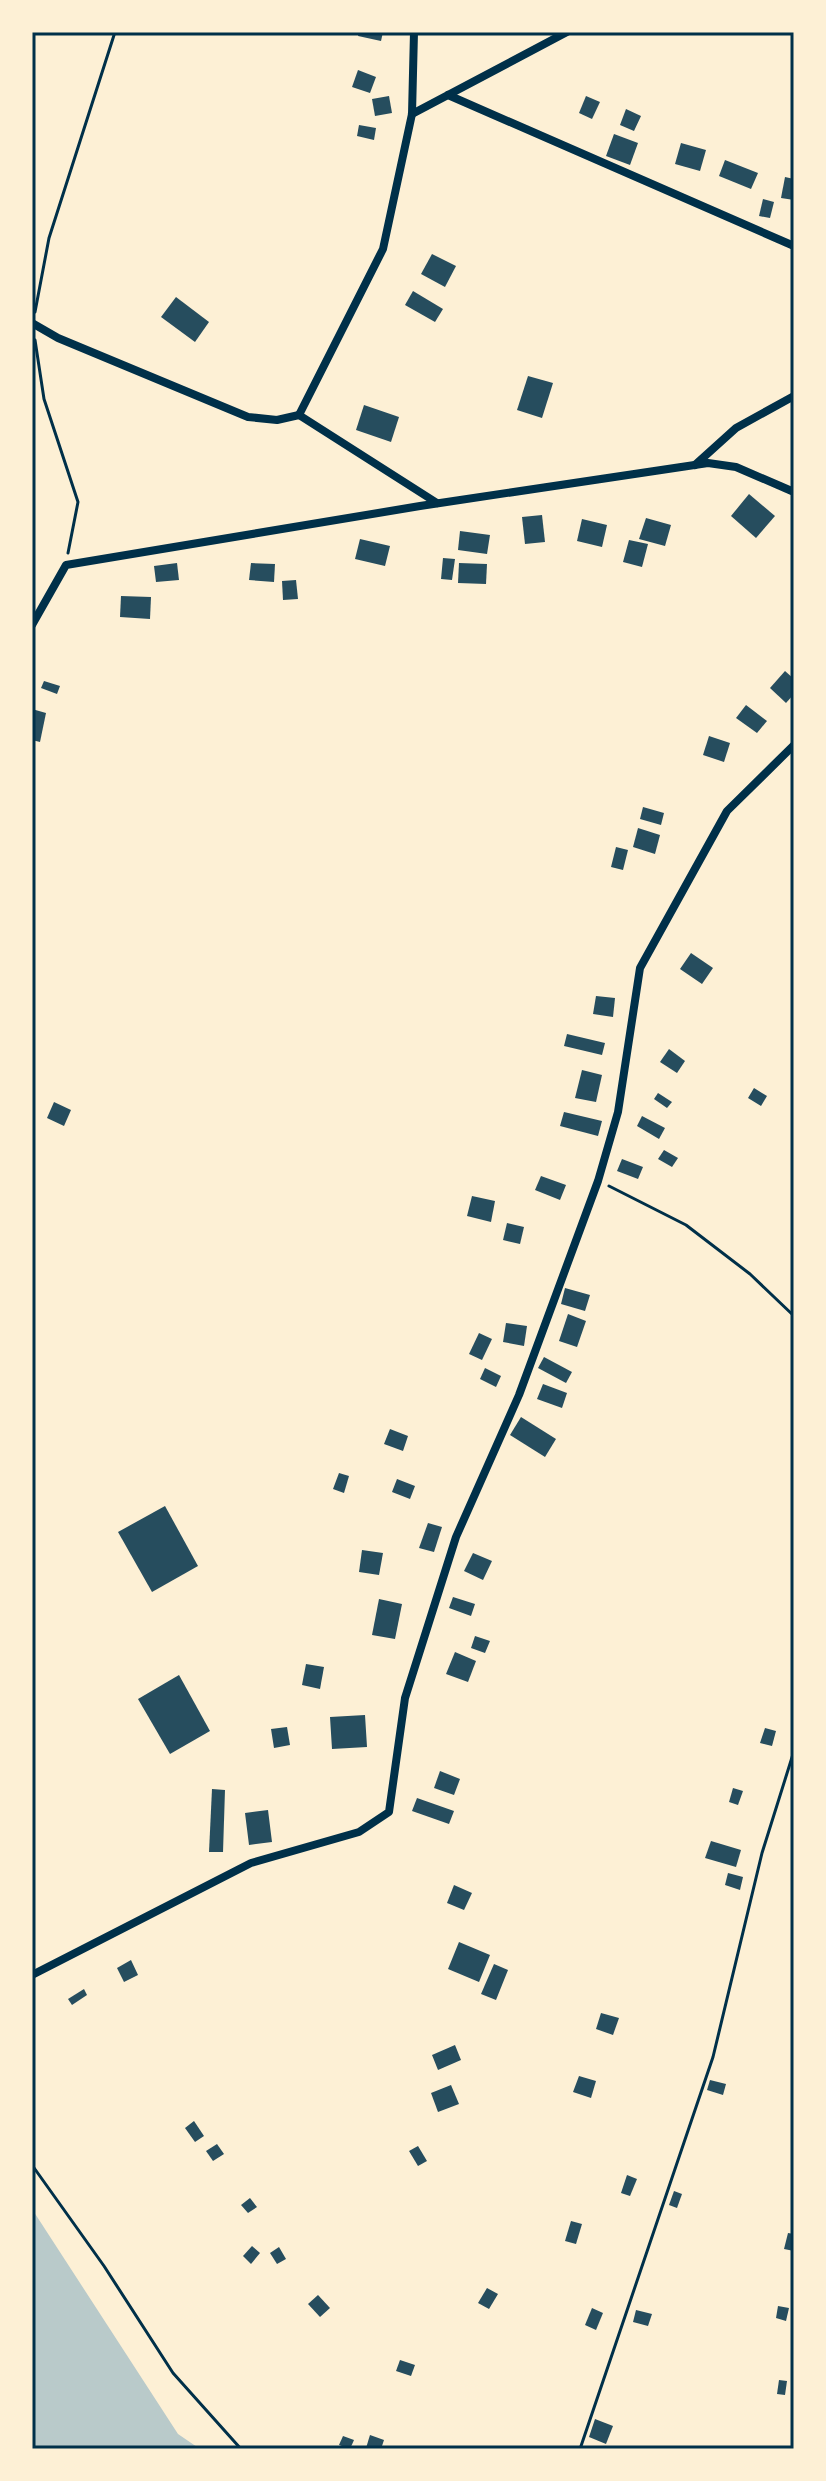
<svg xmlns="http://www.w3.org/2000/svg" width="826" height="2481" viewBox="0 0 826 2481" font-family="'DM Sans',sans-serif">
<style>
.green{fill:#b9caca}
.building{fill:#264d5e}
.lines{fill:none;stroke-linecap:round;stroke-linejoin:round}
.path{stroke:#003049;stroke-width:3}
.minor{stroke:#003049;stroke-width:8}
.neatline{fill:none;stroke:#003049;stroke-width:3}
</style>
<rect width="100%" height="100%" fill="#fdf0d5"/>
<polygon class="green" points="32,2209 178,2434 200,2449 32,2449"/>
<g class="building">
<polygon points="359,32 383,32 381,41 358,36"/>
<polygon points="358,70 376,77 370,93 352,87"/>
<polygon points="389,96 392,113 375,116 372,99"/>
<polygon points="586,96 600,102 592,119 579,113"/>
<polygon points="626,109 641,116 634,131 620,125"/>
<polygon points="359,125 376,128 374,140 357,136"/>
<polygon points="614,134 638,143 630,165 606,156"/>
<polygon points="681,143 706,150 700,171 675,164"/>
<polygon points="725,160 758,173 751,189 719,176"/>
<polygon points="785,177 794,179 794,200 781,198"/>
<polygon points="763,199 774,202 770,218 759,216"/>
<polygon points="432,254 456,266 445,287 421,274"/>
<polygon points="413,291 443,309 435,322 405,305"/>
<polygon points="176,297 209,322 195,342 161,317"/>
<polygon points="528,376 553,383 542,418 517,410"/>
<polygon points="364,405 399,417 391,442 356,430"/>
<polygon points="749,494 775,516 756,538 731,516"/>
<polygon points="542,515 545,542 525,544 522,517"/>
<polygon points="646,518 671,525 665,546 639,539"/>
<polygon points="582,519 607,525 602,547 577,541"/>
<polygon points="460,531 490,535 487,554 458,550"/>
<polygon points="360,539 390,546 385,566 355,559"/>
<polygon points="629,540 648,544 642,567 623,562"/>
<polygon points="443,558 455,559 452,580 441,579"/>
<polygon points="177,563 179,580 156,582 154,566"/>
<polygon points="251,563 275,564 274,582 249,580"/>
<polygon points="459,563 487,564 486,584 458,583"/>
<polygon points="296,580 298,599 283,600 282,581"/>
<polygon points="121,596 151,597 150,619 120,617"/>
<polygon points="785,671 794,679 794,694 786,703 770,688"/>
<polygon points="44,681 60,686 57,694 41,688"/>
<polygon points="746,705 767,721 757,733 736,718"/>
<polygon points="32,709 46,713 40,742 32,740"/>
<polygon points="709,736 730,743 724,762 703,755"/>
<polygon points="643,807 664,813 661,825 640,819"/>
<polygon points="638,828 660,835 655,854 633,847"/>
<polygon points="616,847 628,850 623,870 611,867"/>
<polygon points="691,953 713,968 702,984 680,969"/>
<polygon points="596,996 615,998 613,1017 593,1014"/>
<polygon points="567,1034 605,1043 602,1055 564,1046"/>
<polygon points="669,1049 685,1061 677,1073 660,1062"/>
<polygon points="582,1070 602,1075 596,1102 575,1098"/>
<polygon points="754,1088 767,1096 761,1106 748,1098"/>
<polygon points="658,1093 672,1102 667,1108 654,1099"/>
<polygon points="54,1102 71,1110 64,1126 47,1118"/>
<polygon points="564,1112 602,1121 598,1136 560,1126"/>
<polygon points="642,1116 665,1128 659,1139 637,1126"/>
<polygon points="664,1150 678,1158 672,1167 658,1159"/>
<polygon points="622,1159 643,1167 638,1179 617,1171"/>
<polygon points="541,1176 566,1185 560,1200 535,1190"/>
<polygon points="472,1196 495,1201 491,1222 467,1216"/>
<polygon points="507,1223 524,1227 520,1244 503,1240"/>
<polygon points="565,1288 590,1295 585,1311 561,1304"/>
<polygon points="568,1314 586,1321 577,1347 559,1341"/>
<polygon points="506,1323 527,1326 524,1346 503,1342"/>
<polygon points="479,1333 492,1339 482,1360 469,1354"/>
<polygon points="544,1357 572,1372 566,1383 538,1368"/>
<polygon points="485,1368 501,1376 496,1387 480,1379"/>
<polygon points="543,1384 567,1393 562,1408 537,1399"/>
<polygon points="521,1417 556,1439 545,1457 510,1435"/>
<polygon points="390,1429 408,1436 403,1451 384,1444"/>
<polygon points="339,1473 349,1476 344,1493 333,1489"/>
<polygon points="397,1479 415,1486 410,1499 392,1492"/>
<polygon points="165,1506 198,1566 152,1592 118,1532"/>
<polygon points="428,1523 442,1527 434,1552 419,1548"/>
<polygon points="362,1550 383,1553 379,1575 359,1572"/>
<polygon points="473,1553 492,1561 483,1580 464,1571"/>
<polygon points="453,1597 475,1604 471,1616 449,1608"/>
<polygon points="379,1599 402,1604 395,1639 372,1635"/>
<polygon points="475,1636 490,1641 485,1653 471,1648"/>
<polygon points="455,1652 476,1661 468,1682 446,1674"/>
<polygon points="306,1664 324,1667 320,1689 302,1685"/>
<polygon points="179,1675 210,1731 170,1754 138,1699"/>
<polygon points="365,1715 367,1747 332,1749 330,1717"/>
<polygon points="287,1727 290,1745 274,1748 271,1729"/>
<polygon points="765,1728 776,1731 772,1746 760,1743"/>
<polygon points="440,1771 460,1779 454,1795 434,1788"/>
<polygon points="733,1788 743,1791 738,1805 729,1802"/>
<polygon points="212,1789 225,1790 223,1852 209,1852"/>
<polygon points="417,1798 454,1811 449,1824 412,1811"/>
<polygon points="268,1810 272,1842 249,1845 245,1813"/>
<polygon points="711,1841 741,1850 736,1867 705,1858"/>
<polygon points="728,1873 743,1877 740,1890 725,1885"/>
<polygon points="454,1885 472,1893 464,1910 447,1903"/>
<polygon points="459,1942 490,1955 479,1982 448,1969"/>
<polygon points="131,1960 138,1975 124,1982 117,1968"/>
<polygon points="494,1964 508,1970 496,2000 481,1994"/>
<polygon points="84,1989 87,1995 72,2005 68,1999"/>
<polygon points="601,2013 619,2018 613,2035 596,2029"/>
<polygon points="455,2045 461,2060 438,2070 432,2055"/>
<polygon points="579,2076 596,2081 591,2098 573,2092"/>
<polygon points="710,2080 726,2084 723,2095 707,2090"/>
<polygon points="451,2085 459,2104 438,2112 431,2093"/>
<polygon points="194,2121 204,2136 195,2142 185,2128"/>
<polygon points="217,2144 224,2154 213,2161 206,2151"/>
<polygon points="418,2146 427,2161 418,2166 409,2151"/>
<polygon points="627,2175 637,2179 630,2196 621,2193"/>
<polygon points="674,2191 682,2194 677,2208 669,2205"/>
<polygon points="250,2198 257,2207 248,2213 241,2205"/>
<polygon points="571,2221 582,2224 576,2244 565,2241"/>
<polygon points="788,2233 794,2234 794,2251 784,2249"/>
<polygon points="252,2246 260,2253 251,2264 243,2256"/>
<polygon points="279,2247 286,2259 277,2264 270,2253"/>
<polygon points="487,2288 498,2294 489,2309 478,2303"/>
<polygon points="318,2295 330,2308 320,2317 308,2304"/>
<polygon points="778,2306 789,2308 786,2321 776,2318"/>
<polygon points="592,2308 603,2313 596,2330 585,2325"/>
<polygon points="636,2310 652,2314 648,2326 633,2322"/>
<polygon points="400,2360 415,2365 411,2376 396,2371"/>
<polygon points="779,2380 787,2381 785,2395 777,2394"/>
<polygon points="595,2419 613,2426 606,2444 589,2437"/>
<polygon points="370,2435 384,2440 381,2449 366,2448"/>
<polygon points="343,2436 354,2440 350,2449 339,2445"/>
</g>
<g class="lines">
<g class="path">
<polyline points="35,312 49,238 115,32"/>
<polyline points="35,340 44,399 78,502 68,553"/>
<polyline points="609,1186 686,1225 750,1274 794,1316"/>
<polyline points="32,2165 104,2266 173,2373 241,2449"/>
<polyline points="580,2449 713,2057 762,1853 794,1751"/>
</g>
<g class="minor">
<polyline points="448,95 794,246"/>
<polyline points="412,114 567,32"/>
<polyline points="32,323 58,338 248,417 277,420 299,415 437,503"/>
<polyline points="299,415 383,249 412,114 414,32"/>
<polyline points="695,465 736,428 794,396"/>
<polyline points="32,625 66,565 420,506 708,463 736,467 794,492"/>
<polyline points="32,1975 251,1863 359,1832 389,1812 405,1698 456,1537 519,1395 598,1181 618,1112 640,968 727,811 794,745"/>
</g>
</g>
<rect width="826" height="2481" fill="none" stroke="#fdf0d5" stroke-width="68"/>
<rect x="34" y="34" width="758" height="2413" class="neatline"/>
</svg>
